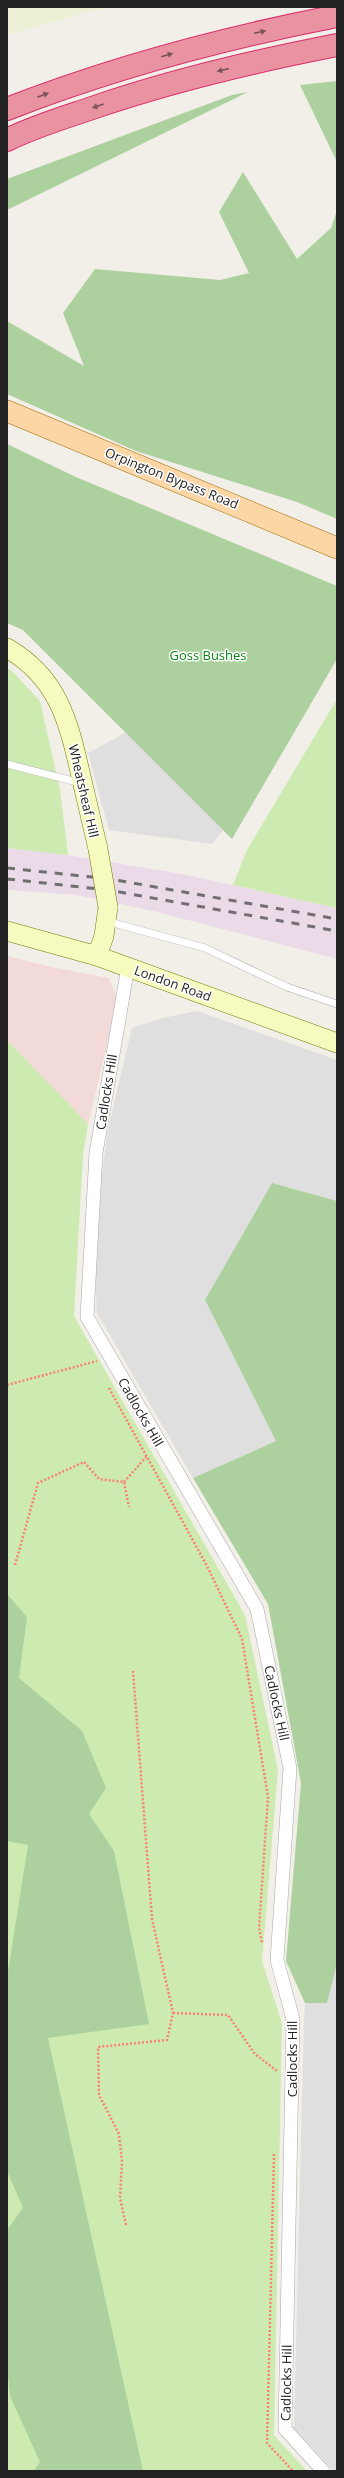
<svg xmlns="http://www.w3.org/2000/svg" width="344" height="2478" viewBox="0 0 344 2478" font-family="'Open Sans',sans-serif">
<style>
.residential{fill:#e0dfdf}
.commercial{fill:#f2dad9}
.industrial{fill:#ebdbe8}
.farmland{fill:#eef0d5}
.grass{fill:#cdebb0}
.forest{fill:#add19e}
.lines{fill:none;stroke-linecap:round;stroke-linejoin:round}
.lane-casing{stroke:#a9a9a9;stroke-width:8}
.street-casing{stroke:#a9a9a9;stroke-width:14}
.secondary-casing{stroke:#707d05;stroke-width:20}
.primary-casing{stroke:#a06b00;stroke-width:22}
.highway-casing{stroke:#dc2a67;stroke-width:24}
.path{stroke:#fa8072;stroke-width:2.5;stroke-dasharray:2 2;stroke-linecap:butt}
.lane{stroke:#fff;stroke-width:7}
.street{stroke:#fff;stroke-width:13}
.secondary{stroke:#f7fabf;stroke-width:19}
.primary{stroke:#fcd6a4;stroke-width:21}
.highway{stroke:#e892a2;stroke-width:22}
.rail{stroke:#707070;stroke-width:3;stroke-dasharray:8 8;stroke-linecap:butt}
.secondary-bridge-casing{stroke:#707d05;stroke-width:20;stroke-linecap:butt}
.secondary-bridge{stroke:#f7fabf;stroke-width:19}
.oneway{fill:#7b545c}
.labels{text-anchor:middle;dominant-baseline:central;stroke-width:3;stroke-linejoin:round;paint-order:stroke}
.street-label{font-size:13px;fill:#222;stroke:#fff}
.park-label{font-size:13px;fill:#0c8416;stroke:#fff}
</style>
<rect width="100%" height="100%" fill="#f2efe9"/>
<g class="residential">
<polygon points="136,727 236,814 212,844 109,830 88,753"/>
<polygon points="197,1011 337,1060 337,1201 272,1183 205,1300 276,1441 193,1478 97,1313 93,1242 108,1129 132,1028 163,1018"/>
<polygon points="337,1668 337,2471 334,2471 294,2428 304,2017"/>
</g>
<polygon class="commercial" points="7,956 51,967 109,978 118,1000 88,1124 7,1040"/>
<polygon class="industrial" points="7,848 68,855 182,874 337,908 337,959 153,911 77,895 7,890"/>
<polygon class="farmland" points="7,7 113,7 91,11 7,35"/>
<g class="grass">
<polygon points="7,668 11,670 40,701 60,790 68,855 7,848"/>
<polygon points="337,699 337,908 233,885 247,850"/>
<polygon points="7,1040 88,1124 83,1155 74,1316 245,1615 278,1770 262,1961 282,2023 274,2435 307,2471 7,2471"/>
</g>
<g class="forest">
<polygon points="337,81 337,162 300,85"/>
<polygon points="248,92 7,210 7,179 232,95"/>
<polygon points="243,172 297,259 331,228 337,210 337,519 297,502 136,451 7,394 7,321 84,366 63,313 95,269 220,280 249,273 219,212"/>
<polygon points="7,444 76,477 337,586 337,659 232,839 23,630 7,623"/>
<polygon points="272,1183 337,1201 337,1963 327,2003 305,2003 286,1961 301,1783 268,1604 193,1478 276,1441 205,1300"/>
<polygon points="8,1595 27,1617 19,1678 82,1731 106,1788 89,1814 114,1851 149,2024 48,2038 143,2471 34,2471 40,2462 10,2396 7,2366 7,2230 23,2208 7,2171 7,1978 28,1845 7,1841"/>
</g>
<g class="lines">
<g class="lane-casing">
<g id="lane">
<polyline points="7,764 81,783"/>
<polyline points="106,921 205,948 287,987 337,1004"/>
</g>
</g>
<g class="street-casing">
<polyline id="street" points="128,967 96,1153 87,1317 257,1609 290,1768 277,1960 293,2019 285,2429 323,2471"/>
</g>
<g class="secondary-casing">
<g id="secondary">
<path d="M 7,648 C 57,677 68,719 80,772 C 86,798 92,823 98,849"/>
<polyline points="7,931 97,956 337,1043"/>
<polyline points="97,956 104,936 108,907"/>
</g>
</g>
<g class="primary-casing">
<polyline id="primary" points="7,411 337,548"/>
</g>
<g class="highway-casing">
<g id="highway">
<path d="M 7,109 C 114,67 224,38 337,16"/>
<path d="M 7,140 C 35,126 66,117 95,107 C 174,80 255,61 337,45"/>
</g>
</g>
<g class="path">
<polyline points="7,1385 97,1361"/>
<polyline points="109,1388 207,1566 242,1639 268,1797 259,1928 262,1943"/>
<polyline points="124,1482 147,1456"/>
<polyline points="15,1565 38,1483 84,1462 99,1479 124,1482 129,1507"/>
<polyline points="173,2013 228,2015 255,2054 277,2071"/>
<polyline points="274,2154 267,2443 293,2471"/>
<polyline points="126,2225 120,2198 122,2162 119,2134 99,2095 98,2047 167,2040 173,2013 152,1919 133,1671"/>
</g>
<use href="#lane" class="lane"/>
<use href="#street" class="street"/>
<use href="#secondary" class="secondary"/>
<use href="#primary" class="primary"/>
<use href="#highway" class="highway"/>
<g class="rail">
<polyline points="7,868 110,879 337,919"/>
<polyline points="7,879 108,890 337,931"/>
</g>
<g class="secondary-bridge-casing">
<polyline id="secondary-bridge" points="98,849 108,907"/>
</g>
<use href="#secondary-bridge" class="secondary-bridge"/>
</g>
<defs><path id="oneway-solid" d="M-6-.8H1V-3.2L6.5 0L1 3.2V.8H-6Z"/></defs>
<g class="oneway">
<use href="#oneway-solid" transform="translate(260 32) rotate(-13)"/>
<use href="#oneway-solid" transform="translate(167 55) rotate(-16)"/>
<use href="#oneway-solid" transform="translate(223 70) rotate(167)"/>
<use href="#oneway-solid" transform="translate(43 95) rotate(-21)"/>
<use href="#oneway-solid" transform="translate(98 106) rotate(161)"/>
</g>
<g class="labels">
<g class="street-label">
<text transform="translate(172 478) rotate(22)">Orpington Bypass Road</text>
<text transform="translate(84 791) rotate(77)">Wheatsheaf Hill</text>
<text transform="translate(173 983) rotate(20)">London Road</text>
<text transform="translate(106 1092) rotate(-81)">Cadlocks Hill</text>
<text transform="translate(141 1412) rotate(60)">Cadlocks Hill</text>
<text transform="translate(277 1703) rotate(78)">Cadlocks Hill</text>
<text transform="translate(292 2059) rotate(-90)">Cadlocks Hill</text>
<text transform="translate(286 2383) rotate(-89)">Cadlocks Hill</text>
</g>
<g class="park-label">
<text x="208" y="655">Goss Bushes</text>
</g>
</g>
<rect width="344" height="2478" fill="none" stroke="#222222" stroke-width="16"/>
</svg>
